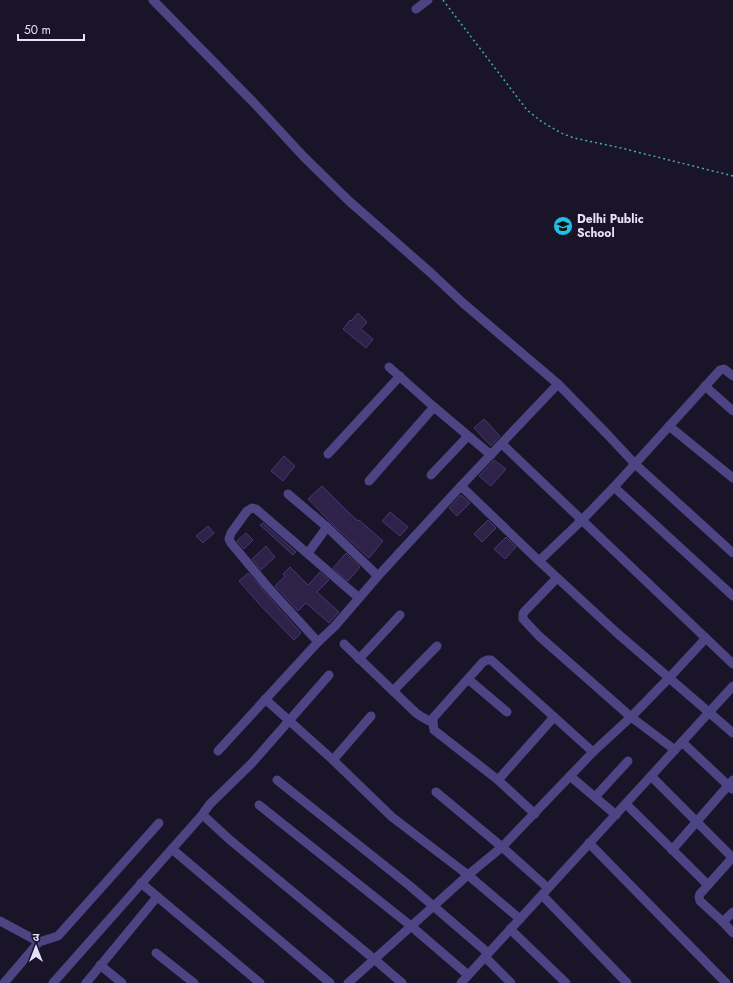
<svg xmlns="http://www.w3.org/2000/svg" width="733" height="983" viewBox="0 0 733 983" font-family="Jost,'Noto Sans Devanagari',sans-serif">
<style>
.building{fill:#2e2248;stroke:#483771}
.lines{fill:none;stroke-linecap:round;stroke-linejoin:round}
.path{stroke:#40acb0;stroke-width:1.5;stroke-dasharray:2 3;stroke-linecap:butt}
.minor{stroke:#4d4583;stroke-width:9}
.labels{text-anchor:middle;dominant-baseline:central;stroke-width:3.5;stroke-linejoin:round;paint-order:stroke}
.poi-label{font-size:12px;font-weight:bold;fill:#e6e0fb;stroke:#1a1429;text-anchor:start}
</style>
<rect width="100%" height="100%" fill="#1a1429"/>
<g class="building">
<polygon points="358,313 367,322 361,329 373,339 366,348 343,329 350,320 351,321"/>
<polygon points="484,419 500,436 491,446 474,428"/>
<polygon points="284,456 295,466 283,481 271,471"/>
<polygon points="494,460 506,469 491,486 479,476"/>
<polygon points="322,486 349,513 358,521 359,520 383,541 369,558 335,527 308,499"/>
<polygon points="461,495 470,503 457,516 449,508"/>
<polygon points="390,512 408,527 400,536 382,521"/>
<polygon points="488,520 496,528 482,542 474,534"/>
<polygon points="263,523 296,552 293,555 260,525"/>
<polygon points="208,526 214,533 203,543 196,536"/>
<polygon points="246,533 253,540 244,549 237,541"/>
<polygon points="506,537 516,547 505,559 494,549"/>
<polygon points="266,546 275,557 261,570 252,559"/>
<polygon points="346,553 360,567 348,581 333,568"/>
<polygon points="290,567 308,585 320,572 329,580 317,592 339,612 329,623 306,603 298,611 275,586 285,576 283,574"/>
<polygon points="248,573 301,633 294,640 260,605 239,581"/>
</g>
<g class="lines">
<polyline class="path" points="443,0 527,110 542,122 561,133 574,138 621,148 733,176"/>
<g class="minor">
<polyline points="153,0 254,103 304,157 349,201 431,273 463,303 558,384 606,433 635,464 733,553"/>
<polyline points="416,9 428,0"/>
<polyline points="389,367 434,407 491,455"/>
<polyline points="733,376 724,369 720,370 614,487 582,520 539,561 617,633 733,733"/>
<polyline points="705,386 733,411"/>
<polyline points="669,426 733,478"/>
<polyline points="502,444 733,664"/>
<polyline points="328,454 400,376"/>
<polyline points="431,475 468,436"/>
<polyline points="369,481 434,407"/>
<polyline points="461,486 539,561"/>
<polyline points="614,487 733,596"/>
<polyline points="288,494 327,527 378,576 461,486 558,384"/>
<polyline points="308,553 327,527"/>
<polyline points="557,578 524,612 523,614 523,619 539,636 631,717 675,750"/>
<polyline points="318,642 266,585 231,543 229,539 231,533 247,511 252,508 256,509 359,598"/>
<polyline points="344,644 416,713 422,717 433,723"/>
<polyline points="359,659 400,615"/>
<polyline points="329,675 252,763 210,804 204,812 204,816 230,840 374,959 402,983"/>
<polyline points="468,679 507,712"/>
<polyline points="393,691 437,646"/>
<polyline points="265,699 333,760 392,817 468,875 520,919"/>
<polyline points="682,742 732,789"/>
<polyline points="218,751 318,642 335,626 378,576"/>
<polyline points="333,760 371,716"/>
<polyline points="570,776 616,815"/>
<polyline points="651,776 733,858"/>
<polyline points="277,780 410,886 488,953"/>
<polyline points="498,780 434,730 433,723 433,718 483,662 487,660 491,660 522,688 593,752"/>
<polyline points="595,797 628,761"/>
<polyline points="626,804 708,885"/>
<polyline points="259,805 411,926 468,975"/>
<polyline points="535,814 498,780 554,717"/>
<polyline points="589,843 726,983"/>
<polyline points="172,849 330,983"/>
<polyline points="672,850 733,780"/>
<polyline points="733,857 700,894 699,897 700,901 723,922 733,933"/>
<polyline points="141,883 260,983"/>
<polyline points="548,888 502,847 593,752 631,717 669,678 706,638"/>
<polyline points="542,895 627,983"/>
<polyline points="0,921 39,942"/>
<polyline points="723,922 733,912"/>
<polyline points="510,929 566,983"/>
<polyline points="156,953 194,983"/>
<polyline points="485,957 511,983"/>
<polyline points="100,965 122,983"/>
<polyline points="4,983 39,942 58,936 159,823"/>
<polyline points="53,983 203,814"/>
<polyline points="86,983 157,897"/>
<polyline points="348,983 468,875 502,847 436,792"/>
<polyline points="461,983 651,776 733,686"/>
</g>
</g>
<defs>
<g id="school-disc" transform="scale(1)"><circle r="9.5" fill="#23bee5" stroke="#1a1429"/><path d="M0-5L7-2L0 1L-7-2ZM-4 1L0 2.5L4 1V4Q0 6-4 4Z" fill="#111"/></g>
</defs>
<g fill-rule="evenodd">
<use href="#school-disc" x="563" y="226"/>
</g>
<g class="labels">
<g class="poi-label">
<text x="577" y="219">Delhi Public<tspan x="577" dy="14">School</tspan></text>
</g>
</g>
<g transform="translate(36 947)" stroke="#1a1429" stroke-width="3" paint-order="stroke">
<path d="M0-3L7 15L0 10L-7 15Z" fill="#e6e0fb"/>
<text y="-6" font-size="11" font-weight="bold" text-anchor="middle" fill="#e6e0fb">उ</text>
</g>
<path d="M18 34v6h66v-6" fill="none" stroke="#e6e0fb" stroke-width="2"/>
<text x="24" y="34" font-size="12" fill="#e6e0fb" stroke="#1a1429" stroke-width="3" paint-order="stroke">50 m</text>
</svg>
